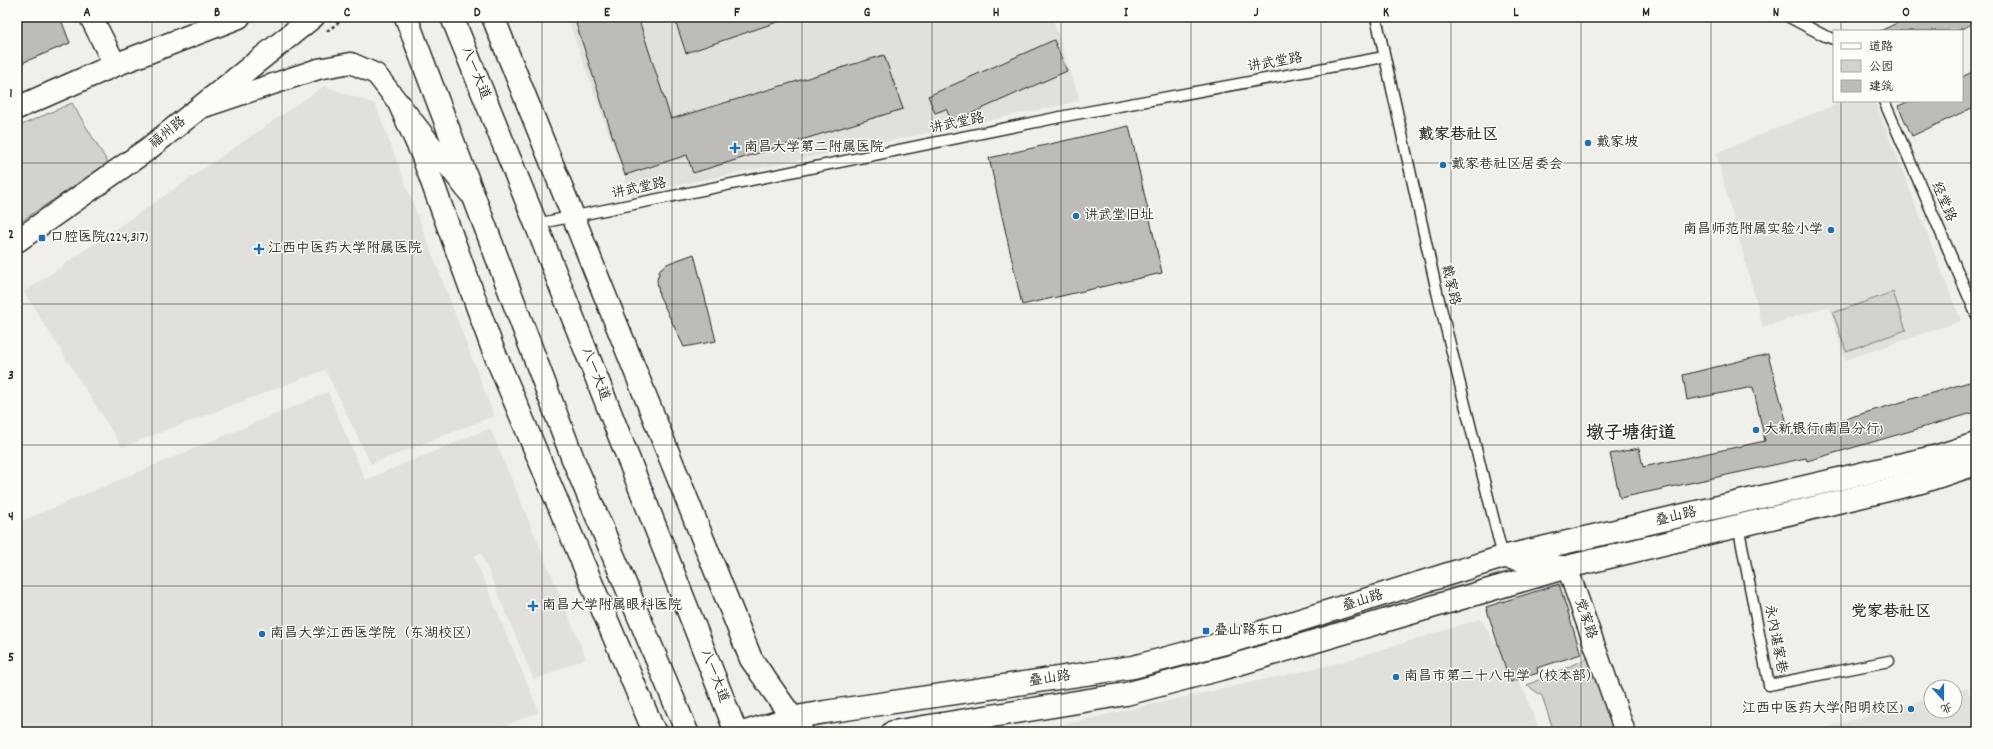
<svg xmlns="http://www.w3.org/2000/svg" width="1993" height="749" viewBox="0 0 1993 749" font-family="Dekko,'LXGW WenKai TC',sans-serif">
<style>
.built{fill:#e1e0dc}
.green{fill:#d3d2cf;stroke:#7f7e7d}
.building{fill:#bdbcb8;stroke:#2b2b2b}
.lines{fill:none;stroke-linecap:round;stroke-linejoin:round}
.service-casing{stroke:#2b2b2b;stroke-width:13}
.minor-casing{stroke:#2b2b2b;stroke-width:23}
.tertiary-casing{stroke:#2b2b2b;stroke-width:25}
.secondary-casing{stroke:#2b2b2b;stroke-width:25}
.trunk-casing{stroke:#2b2b2b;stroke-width:25}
.path{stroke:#2b2b2b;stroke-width:2.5;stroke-dasharray:3 3;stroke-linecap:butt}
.service{stroke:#fdfcf7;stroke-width:10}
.minor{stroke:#fdfcf7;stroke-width:20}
.tertiary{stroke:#fdfcf7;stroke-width:22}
.secondary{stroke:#fdfcf7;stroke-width:22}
.trunk{stroke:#fdfcf7;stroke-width:22}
.grid{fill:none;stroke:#2b2b2b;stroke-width:1;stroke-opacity:0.55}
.poi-dot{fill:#1f6fb2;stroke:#fdfcf7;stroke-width:1.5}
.labels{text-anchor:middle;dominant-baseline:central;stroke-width:3;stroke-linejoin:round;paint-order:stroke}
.street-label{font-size:14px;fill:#2b2b2b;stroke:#fdfcf7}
.poi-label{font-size:14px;fill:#2b2b2b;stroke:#fdfcf7;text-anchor:start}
.quarter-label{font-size:16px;font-weight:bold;fill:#2b2b2b;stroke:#fdfcf7}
.district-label{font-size:18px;font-weight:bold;fill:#2b2b2b;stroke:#fdfcf7}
.neatline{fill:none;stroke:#2b2b2b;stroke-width:1.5}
.grid-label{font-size:13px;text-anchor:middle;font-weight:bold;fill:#2b2b2b}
</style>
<rect width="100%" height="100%" fill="#f0efeb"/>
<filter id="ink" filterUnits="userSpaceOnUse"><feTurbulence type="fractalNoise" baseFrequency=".025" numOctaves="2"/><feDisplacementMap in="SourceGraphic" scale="8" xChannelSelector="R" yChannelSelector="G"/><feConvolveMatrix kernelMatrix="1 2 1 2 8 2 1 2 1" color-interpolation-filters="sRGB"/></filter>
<g filter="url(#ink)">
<g class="built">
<polygon points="567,17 1052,17 1080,101 631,195"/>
<polygon points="324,86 375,104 494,416 371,464 325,370 122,447 24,292"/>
<polygon points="1844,101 1875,101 1961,321 1845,360 1829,306 1763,327 1716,153"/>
<polygon points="328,392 365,480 490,428 586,658 534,680 481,553 474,556 539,712 490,732 17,732 17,523"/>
<polygon points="1481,619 1525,693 1540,732 1033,731 1335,664"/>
<polygon points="1967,688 1976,708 1976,732 1811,732 1931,698 1931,711 1955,711 1955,691"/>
</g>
<g class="green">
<polygon points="72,103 108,163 17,224 17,127"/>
<polygon points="1893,292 1906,330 1846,351 1833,313"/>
<polygon points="1588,658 1615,732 1554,732 1542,696 1527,685"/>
</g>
<g class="building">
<polygon points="18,17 60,17 70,43 17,65 17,27 21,25"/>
<polygon points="574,17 638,17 671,119 884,55 903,109 693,173 687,155 625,175"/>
<polygon points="674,17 786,17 786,19 686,53"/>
<polygon points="1910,17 1976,17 1976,22 1957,31 1880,31"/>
<polygon points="1054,40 1067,71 952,122 946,109 935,113 928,96"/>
<polygon points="1976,70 1976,106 1912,136 1898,106 1910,101 1962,101 1962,77"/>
<polygon points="1129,126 1162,273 1022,305 989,158"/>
<polygon points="694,254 716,341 684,347 659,295 657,280 660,269 669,263"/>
<polygon points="1768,354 1790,435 1976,380 1976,412 1807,461 1806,458 1620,498 1610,454 1639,448 1643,467 1765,441 1753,387 1687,400 1683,375"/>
<polygon points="1559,584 1581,654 1537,668 1538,673 1510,682 1486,607"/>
</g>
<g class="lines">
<g class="service-casing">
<g id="service">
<polyline points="1376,17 1437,292 1503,557"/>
<polyline points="1789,17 1825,36 1834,39"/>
<polyline points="1884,101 1976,314"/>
<polyline points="536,224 1065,116 1384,57"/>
<polyline points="1738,525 1769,685 1889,661"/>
</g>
</g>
<g class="minor-casing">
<g id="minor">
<polyline points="204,107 318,69 351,63 376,74 469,193"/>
<polyline points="1505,558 1567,567 1625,732"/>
</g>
</g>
<g class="tertiary-casing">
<g id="tertiary">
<polyline points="91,17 115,65"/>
<polyline points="17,108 115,65 239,17"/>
<polyline points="17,241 148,149 313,17"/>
</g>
</g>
<g class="secondary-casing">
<g id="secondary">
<polyline points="746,732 791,718 825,712 1133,667 1236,640 1503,557 1938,456 1976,444"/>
<polyline points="893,732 1126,694 1228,667 1567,567 1921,482 1976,464"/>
</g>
</g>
<g class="trunk-casing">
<g id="trunk">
<polyline points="406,17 573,459 687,732"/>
<polyline points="452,17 536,224 736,732"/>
<polyline points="493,17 751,659 802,732"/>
<polyline points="400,105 422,154 492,347 652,727 656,732"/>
</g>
</g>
<polyline class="path" points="327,31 346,17"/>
<use href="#service" class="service"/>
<use href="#minor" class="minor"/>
<use href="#tertiary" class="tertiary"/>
<use href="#secondary" class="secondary"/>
<use href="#trunk" class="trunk"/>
</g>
</g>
<path class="grid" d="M 152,17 L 152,732M 282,17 L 282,732M 412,17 L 412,732M 542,17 L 542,732M 672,17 L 672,732M 802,17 L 802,732M 932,17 L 932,732M 1061,17 L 1061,732M 1191,17 L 1191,732M 1321,17 L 1321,732M 1451,17 L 1451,732M 1581,17 L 1581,732M 1711,17 L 1711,732M 1841,17 L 1841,31M 1841,101 L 1841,732M 17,163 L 1976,163M 17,304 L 1976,304M 17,445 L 1976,445M 17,586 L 1976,586"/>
<g class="poi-dot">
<circle cx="1588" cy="143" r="4"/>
<path d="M733 142h4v4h4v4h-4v4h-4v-4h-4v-4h4z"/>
<circle cx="1443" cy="165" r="4"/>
<circle cx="1076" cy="216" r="4"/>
<circle cx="1831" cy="230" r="4"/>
<rect x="38" y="234" width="8" height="8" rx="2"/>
<path d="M257 243h4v4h4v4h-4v4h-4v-4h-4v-4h4z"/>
<circle cx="1756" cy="430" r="4"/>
<path d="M531 600h4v4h4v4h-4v4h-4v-4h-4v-4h4z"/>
<rect x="1202" y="627" width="8" height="8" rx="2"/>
<circle cx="262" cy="634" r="4"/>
<circle cx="1396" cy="677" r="4"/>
<circle cx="1911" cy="709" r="4"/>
</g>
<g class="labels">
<g class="street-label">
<text transform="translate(1275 63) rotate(-10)">讲武堂路</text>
<text transform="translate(475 73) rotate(68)">八一大道</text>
<text transform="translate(957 124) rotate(-12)">讲武堂路</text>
<text transform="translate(168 133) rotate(-39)">福州路</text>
<text transform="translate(639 189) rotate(-12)">讲武堂路</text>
<text transform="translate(1943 202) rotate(67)">经堂路</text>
<text transform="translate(1450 285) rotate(77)">戴家路</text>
<text transform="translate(595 374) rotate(69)">八一大道</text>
<text transform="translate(1676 517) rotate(-13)">叠山路</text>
<text transform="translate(1363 601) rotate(-17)">叠山路</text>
<text transform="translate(1585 619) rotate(71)">党家路</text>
<text transform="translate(1775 639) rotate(79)">永内谌家巷</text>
<text transform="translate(714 676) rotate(69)">八一大道</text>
<text transform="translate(1050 679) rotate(-8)">叠山路</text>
</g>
<g class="poi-label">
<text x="1596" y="143">戴家坡</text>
<text x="744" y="148">南昌大学第二附属医院</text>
<text x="1451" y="165">戴家巷社区居委会</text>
<text x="1084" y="216">讲武堂旧址</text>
<text x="1823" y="230" text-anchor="end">南昌师范附属实验小学</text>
<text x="50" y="238">口腔医院(224,317)</text>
<text x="268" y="249">江西中医药大学附属医院</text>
<text x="1764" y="430">大新银行(南昌分行)</text>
<text x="542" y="606">南昌大学附属眼科医院</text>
<text x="1214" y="631">叠山路东口</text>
<text x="270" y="634">南昌大学江西医学院（东湖校区）</text>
<text x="1404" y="677">南昌市第二十八中学（校本部）</text>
<text x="1903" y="709" text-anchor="end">江西中医药大学(阳明校区)</text>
</g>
<g class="quarter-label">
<text x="1458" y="135">戴家巷社区</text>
<text x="1891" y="612">党家巷社区</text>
</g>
<g class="district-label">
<text x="1631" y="434">墩子塘街道</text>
</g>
</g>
<rect width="1993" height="749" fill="none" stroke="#fdfcf7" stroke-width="44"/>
<rect x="1833" y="30" width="130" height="72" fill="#fdfcf7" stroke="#a9a8a5"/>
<rect x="1841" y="43" width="20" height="6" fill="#fdfcf7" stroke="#a9a8a5"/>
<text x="1869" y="50" font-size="12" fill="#2b2b2b">道路</text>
<rect x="1841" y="60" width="20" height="12" fill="#d3d2cf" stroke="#a9a8a5"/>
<text x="1869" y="70" font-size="12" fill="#2b2b2b">公园</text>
<rect x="1841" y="80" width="20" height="12" fill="#bdbcb8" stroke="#a9a8a5"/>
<text x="1869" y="90" font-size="12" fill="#2b2b2b">建筑</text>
<g transform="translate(1943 699) rotate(159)"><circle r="19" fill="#fdfcf7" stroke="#a9a8a5"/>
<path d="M0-3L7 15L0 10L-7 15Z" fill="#1f6fb2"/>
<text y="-6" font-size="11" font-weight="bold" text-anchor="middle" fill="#2b2b2b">北</text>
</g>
<rect x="22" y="22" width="1949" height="705" class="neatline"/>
<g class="grid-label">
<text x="87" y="16">A</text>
<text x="217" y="16">B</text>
<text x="347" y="16">C</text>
<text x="477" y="16">D</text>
<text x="607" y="16">E</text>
<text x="737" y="16">F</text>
<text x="867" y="16">G</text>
<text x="996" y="16">H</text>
<text x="1126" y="16">I</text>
<text x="1256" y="16">J</text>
<text x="1386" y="16">K</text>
<text x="1516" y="16">L</text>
<text x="1646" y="16">M</text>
<text x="1776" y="16">N</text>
<text x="1906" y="16">O</text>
<text x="11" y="97">1</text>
<text x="11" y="238">2</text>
<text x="11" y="379">3</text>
<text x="11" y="520">4</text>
<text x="11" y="661">5</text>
</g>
</svg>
